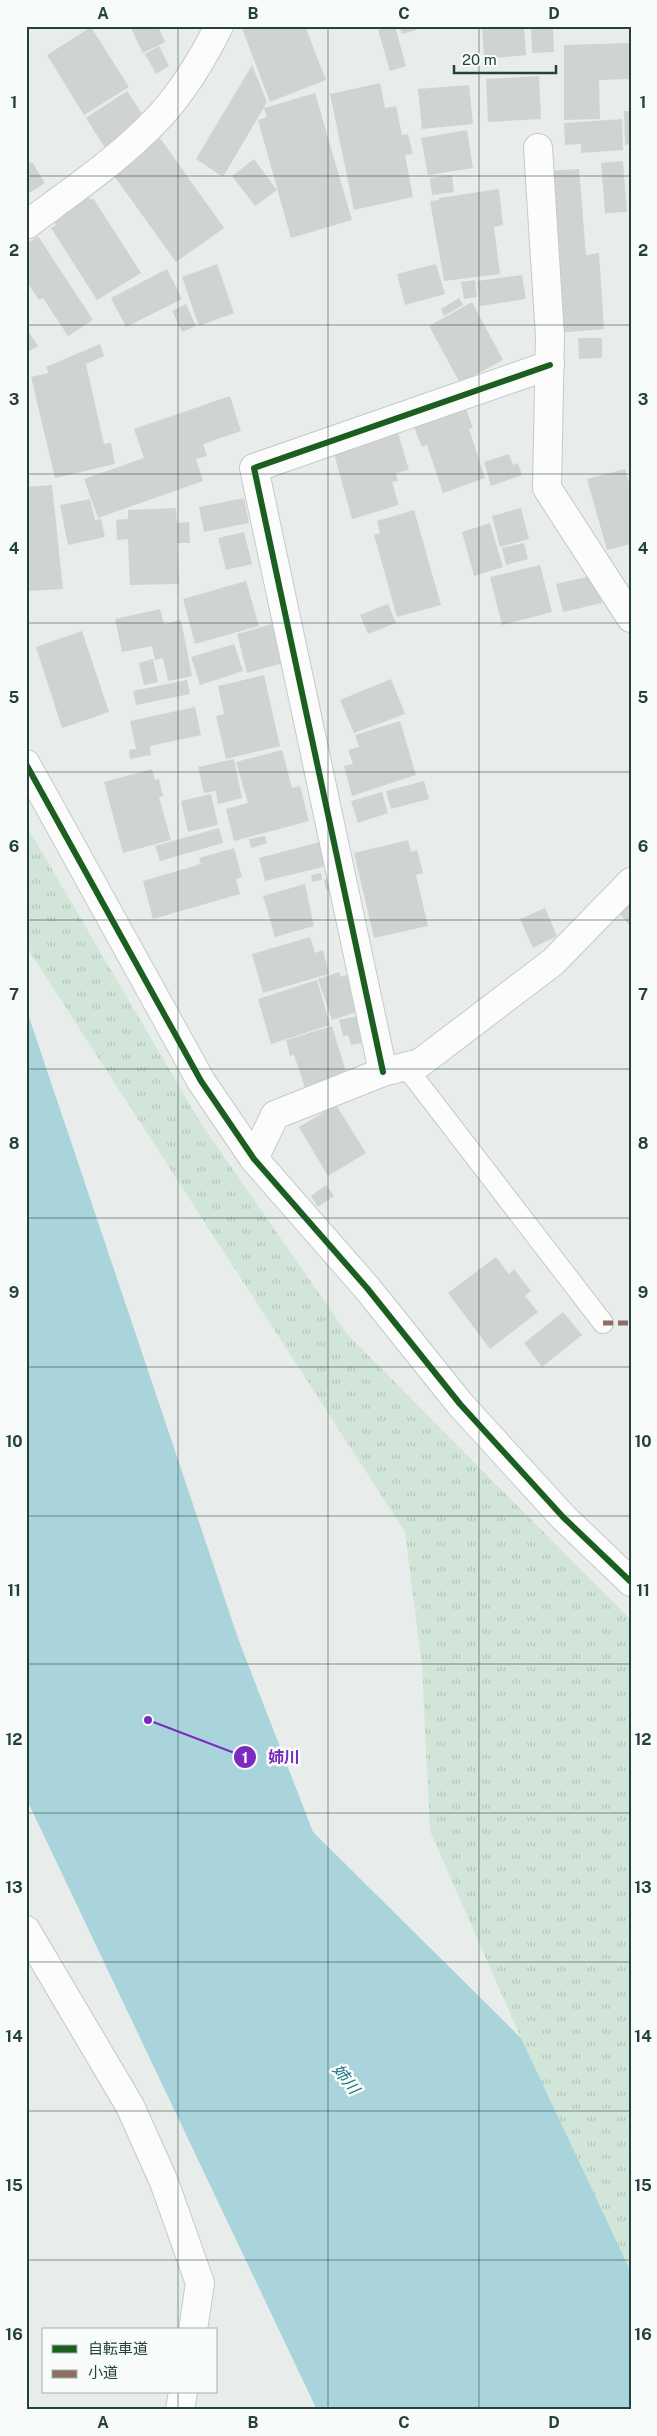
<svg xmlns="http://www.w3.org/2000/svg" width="657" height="2436" viewBox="0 0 657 2436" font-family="'Public Sans','Noto Sans JP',sans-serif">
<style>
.grass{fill:url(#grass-tufts)}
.water{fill:#a9d4db}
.building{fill:#cfd4d2}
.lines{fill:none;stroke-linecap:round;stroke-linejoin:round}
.lane-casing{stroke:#c5cac8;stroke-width:22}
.street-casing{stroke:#c5cac8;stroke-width:30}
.lane{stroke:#fcfcfc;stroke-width:20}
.street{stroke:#fcfcfc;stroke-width:28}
.quiet{stroke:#8d6e63;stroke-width:5;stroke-dasharray:10 5;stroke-linecap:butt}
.cycleway-casing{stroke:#f7fbf9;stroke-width:9}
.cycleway{stroke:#1b5e20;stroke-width:6}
.grid{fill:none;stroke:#24423a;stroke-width:1;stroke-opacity:0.55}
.labels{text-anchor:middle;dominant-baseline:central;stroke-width:5;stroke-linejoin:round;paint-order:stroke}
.water-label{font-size:16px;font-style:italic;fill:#1c6f80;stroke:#f7fbf9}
.leader{fill:none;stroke:#7b2cbf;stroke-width:2}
.callout-dot{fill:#7b2cbf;stroke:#f7fbf9;stroke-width:2}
.mark-label{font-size:15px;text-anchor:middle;font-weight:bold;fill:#fff}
.callout-label{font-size:16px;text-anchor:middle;font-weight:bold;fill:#7b2cbf;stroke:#f7fbf9;stroke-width:5;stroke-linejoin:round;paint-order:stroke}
.neatline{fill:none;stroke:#24423a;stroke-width:2}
.grid-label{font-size:16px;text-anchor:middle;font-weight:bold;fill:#24423a}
</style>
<defs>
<pattern id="grass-tufts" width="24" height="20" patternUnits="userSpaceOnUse" patternTransform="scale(1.25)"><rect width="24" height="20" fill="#d1e6d8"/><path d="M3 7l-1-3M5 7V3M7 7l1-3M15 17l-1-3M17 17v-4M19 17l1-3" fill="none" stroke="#b3c6ba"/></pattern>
</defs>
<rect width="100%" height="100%" fill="#e8edeb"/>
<polygon class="grass" points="26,825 200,1122 348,1335 631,1620 631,2272 521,2038 430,1831 422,1667 405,1532 26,946"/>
<polygon class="water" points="26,1008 239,1641 313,1832 521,2038 631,2272 631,2410 317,2410 26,1798"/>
<g class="building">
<polygon points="130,26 158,26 165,42 143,53"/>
<polygon points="241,26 305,26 326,80 270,102"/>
<polygon points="395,26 406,66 390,71 378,30"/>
<polygon points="399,26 426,26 426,27 402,34"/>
<polygon points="482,26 524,26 526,55 484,59"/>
<polygon points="531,26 553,26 554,52 532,53"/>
<polygon points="91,27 129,87 84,115 47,55"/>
<polygon points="631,43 631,79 599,80 600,119 564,120 564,45"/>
<polygon points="159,46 169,66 156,74 145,54"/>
<polygon points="252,65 267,102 223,177 196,159"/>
<polygon points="539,76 541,119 488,122 486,79"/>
<polygon points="380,83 385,108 396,106 402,135 408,134 413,154 405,155 413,197 354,210 330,94"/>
<polygon points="469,85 473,124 422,129 418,89"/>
<polygon points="127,91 143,115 138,118 141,121 135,128 105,148 86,118"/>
<polygon points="315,93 352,220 291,238 258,120 267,117 264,108"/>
<polygon points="624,111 631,111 631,144 625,145"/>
<polygon points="622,119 623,150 581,153 581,144 565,145 564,123"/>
<polygon points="467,130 473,168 428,175 421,138"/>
<polygon points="160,138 224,228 176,262 112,173"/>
<polygon points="254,159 277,190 255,206 232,176"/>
<polygon points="623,161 627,212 605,213 601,163"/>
<polygon points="32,162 45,183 26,195 26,165"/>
<polygon points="579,169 586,255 599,253 604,329 558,333 546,171"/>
<polygon points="452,175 454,192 432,195 430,178"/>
<polygon points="499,189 503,225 494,227 500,274 444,281 430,201 439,200 439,198"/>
<polygon points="87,195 91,200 93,198 141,273 97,300 51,228 56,225 51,218"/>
<polygon points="38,236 93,320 68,336 43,298 39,300 26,281 26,244"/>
<polygon points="217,264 234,313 199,326 182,277"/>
<polygon points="436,264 445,294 405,305 397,274"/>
<polygon points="167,269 182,299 126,327 111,298"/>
<polygon points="522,275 526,299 480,306 477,281"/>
<polygon points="475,280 477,297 464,299 461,282"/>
<polygon points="459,298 463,305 444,316 441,309"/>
<polygon points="472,302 503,360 460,383 429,326"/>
<polygon points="186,304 196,326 182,332 172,311"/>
<polygon points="26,328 38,346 26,353"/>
<polygon points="578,338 602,338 602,358 579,359"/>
<polygon points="100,344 104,356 86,364 104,444 111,443 115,464 55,478 31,377 49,373 46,367"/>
<polygon points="230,396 241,431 203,444 207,456 196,459 203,481 98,518 84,479 144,458 134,429"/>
<polygon points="464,403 473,428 469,429 485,478 443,493 427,445 422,447 412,422"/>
<polygon points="397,430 409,470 396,473 398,481 392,482 399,505 352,519 333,450"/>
<polygon points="509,454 513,465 518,463 522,475 491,486 484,462"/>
<polygon points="625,469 631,490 631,544 607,550 587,479"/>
<polygon points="52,485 63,589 26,591 26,487"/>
<polygon points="244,498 249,523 204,532 199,507"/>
<polygon points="90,499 95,520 101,519 105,537 68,545 60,505"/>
<polygon points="176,508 177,523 189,522 190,543 177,543 179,584 130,585 128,539 117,540 116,520 128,519 128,510"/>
<polygon points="521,508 529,539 500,547 492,516"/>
<polygon points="414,510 441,605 397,617 374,535 380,533 377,521"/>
<polygon points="490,523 503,567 474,576 462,532"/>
<polygon points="244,532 252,564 226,570 218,538"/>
<polygon points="524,543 528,559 506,565 502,548"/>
<polygon points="540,565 552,612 502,625 490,577"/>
<polygon points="595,575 602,603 563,612 556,584"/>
<polygon points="246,581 259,626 195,644 183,599"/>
<polygon points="388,604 396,623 368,634 360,615"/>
<polygon points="160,609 164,624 181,620 192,676 168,681 163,658 155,660 152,646 122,652 115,619"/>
<polygon points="276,623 287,662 247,673 237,634"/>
<polygon points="82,631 109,712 62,728 36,647"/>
<polygon points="234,644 243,671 200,685 191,657"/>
<polygon points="153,659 158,682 144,685 139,663"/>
<polygon points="264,675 280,746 226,759 216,716 224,714 218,686"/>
<polygon points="391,679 405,714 354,733 340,700"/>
<polygon points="187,680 190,694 136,705 133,691"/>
<polygon points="195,707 201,735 150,746 151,755 130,759 129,750 136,749 130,721"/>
<polygon points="400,721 416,775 352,796 344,766 353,764 348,750 359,747 355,735"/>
<polygon points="282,750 292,788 300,786 309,821 234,841 226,809 248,803 236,762"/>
<polygon points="234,759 242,798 218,804 216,791 204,793 198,767"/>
<polygon points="152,769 155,780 159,779 163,796 159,797 171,840 123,853 104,782"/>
<polygon points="424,781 429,799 391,809 386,791"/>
<polygon points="382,792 388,813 358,823 351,801"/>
<polygon points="211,794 218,825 188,832 181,801"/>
<polygon points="219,828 223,843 160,861 155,846"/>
<polygon points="265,836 267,843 251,848 249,839"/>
<polygon points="408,840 411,852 417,850 423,873 416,875 428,926 374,938 354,853"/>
<polygon points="320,842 327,866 265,881 259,858"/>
<polygon points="234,848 242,877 236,879 240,894 153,919 143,881 201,864 199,858"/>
<polygon points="321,873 322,880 312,882 311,875"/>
<polygon points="332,877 335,888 326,890 324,880"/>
<polygon points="305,884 314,926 275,937 263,896"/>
<polygon points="631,903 631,927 619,913"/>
<polygon points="545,908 557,936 533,948 520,919"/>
<polygon points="310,937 315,953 323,950 329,974 263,993 252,954"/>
<polygon points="339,972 341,977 349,974 360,1011 332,1020 318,979"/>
<polygon points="317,980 330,1025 271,1044 258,999"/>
<polygon points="362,1015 368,1042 351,1045 348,1035 343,1036 339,1020"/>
<polygon points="332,1026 347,1075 305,1088 294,1055 290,1056 286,1040"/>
<polygon points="336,1105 366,1153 328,1176 299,1127"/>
<polygon points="326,1185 334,1196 318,1207 311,1196"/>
<polygon points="496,1257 509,1274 514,1269 531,1291 525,1296 538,1312 490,1349 448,1293"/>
<polygon points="563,1312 582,1335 542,1367 524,1343"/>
</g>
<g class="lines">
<g class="lane-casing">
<polyline id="lane" points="406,1067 603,1323"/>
</g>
<g class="street-casing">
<g id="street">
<polyline points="538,148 550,336 547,488 631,618"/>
<path d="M 26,225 C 72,191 121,158 160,116 C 184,90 203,58 219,26"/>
<polyline points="26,764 201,1081 254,1159 367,1288 460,1404 563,1517 631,1582"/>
<polyline points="383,1072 254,468 550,365"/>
<polyline points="254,1159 275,1115 383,1072 420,1063 553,962 631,882"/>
<polyline points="26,1930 130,2106 164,2182 200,2283 193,2330"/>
<polyline points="180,2410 183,2392"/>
</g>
</g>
<use href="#lane" class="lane"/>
<use href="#street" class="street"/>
<polyline class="quiet" points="603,1323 631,1323"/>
<g class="cycleway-casing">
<g id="cycleway">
<polyline points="26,764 201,1081 254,1159 367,1288 460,1404 563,1517 631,1582"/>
<polyline points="383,1072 254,468 550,365"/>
</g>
</g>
<use href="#cycleway" class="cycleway"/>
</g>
<path class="grid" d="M 178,26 L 178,2330M 328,26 L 328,2410M 479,26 L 479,2410M 26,176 L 631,176M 26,325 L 631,325M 26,474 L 631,474M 26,623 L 631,623M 26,772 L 631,772M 26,920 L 631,920M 26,1069 L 631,1069M 26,1218 L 631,1218M 26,1367 L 631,1367M 26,1516 L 631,1516M 26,1664 L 631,1664M 26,1813 L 631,1813M 26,1962 L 631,1962M 26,2111 L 631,2111M 26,2260 L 631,2260M 178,2392 L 178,2410"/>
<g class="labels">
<g class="water-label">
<text transform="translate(346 2079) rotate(52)">姉川</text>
</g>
</g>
<path class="leader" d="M148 1720L245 1757"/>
<g class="callout-dot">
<circle cx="148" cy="1720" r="5"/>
<circle cx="245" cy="1757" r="12"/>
</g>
<g class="mark-label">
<text x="245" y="1763">1</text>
</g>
<g class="callout-label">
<text x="284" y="1763">姉川</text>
</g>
<rect width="657" height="2436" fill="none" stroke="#f7fbf9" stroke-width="55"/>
<rect x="42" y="2328" width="175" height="65" fill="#f7fbf9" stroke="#a3b1ad"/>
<rect x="52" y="2345" width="25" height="8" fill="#1b5e20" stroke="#a3b1ad"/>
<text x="88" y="2354" font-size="15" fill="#24423a">自転車道</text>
<rect x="52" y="2370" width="25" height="8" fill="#8d6e63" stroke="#a3b1ad"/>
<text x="88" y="2378" font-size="15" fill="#24423a">小道</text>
<path d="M454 65v8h102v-8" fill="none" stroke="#24423a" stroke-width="2.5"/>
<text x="462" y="65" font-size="15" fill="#24423a" stroke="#f7fbf9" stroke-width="4" paint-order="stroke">20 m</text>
<rect x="28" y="28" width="602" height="2380" class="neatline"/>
<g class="grid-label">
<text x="103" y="19">A</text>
<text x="253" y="19">B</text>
<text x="404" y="19">C</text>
<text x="554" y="19">D</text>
<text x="14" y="108">1</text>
<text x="643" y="108">1</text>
<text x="14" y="256">2</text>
<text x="643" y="256">2</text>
<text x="14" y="405">3</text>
<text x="643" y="405">3</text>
<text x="14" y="554">4</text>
<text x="643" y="554">4</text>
<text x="14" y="703">5</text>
<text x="643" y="703">5</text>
<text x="14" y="852">6</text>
<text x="643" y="852">6</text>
<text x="14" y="1000">7</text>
<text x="643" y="1000">7</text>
<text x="14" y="1149">8</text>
<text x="643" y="1149">8</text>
<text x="14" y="1298">9</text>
<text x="643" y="1298">9</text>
<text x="14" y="1447">10</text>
<text x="643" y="1447">10</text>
<text x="14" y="1596">11</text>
<text x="643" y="1596">11</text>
<text x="14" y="1745">12</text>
<text x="643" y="1745">12</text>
<text x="14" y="1893">13</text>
<text x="643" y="1893">13</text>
<text x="14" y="2042">14</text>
<text x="643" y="2042">14</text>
<text x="14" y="2191">15</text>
<text x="643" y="2191">15</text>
<text x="14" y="2340">16</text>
<text x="643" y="2340">16</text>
<text x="103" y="2428">A</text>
<text x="253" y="2428">B</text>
<text x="404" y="2428">C</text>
<text x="554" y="2428">D</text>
</g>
</svg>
